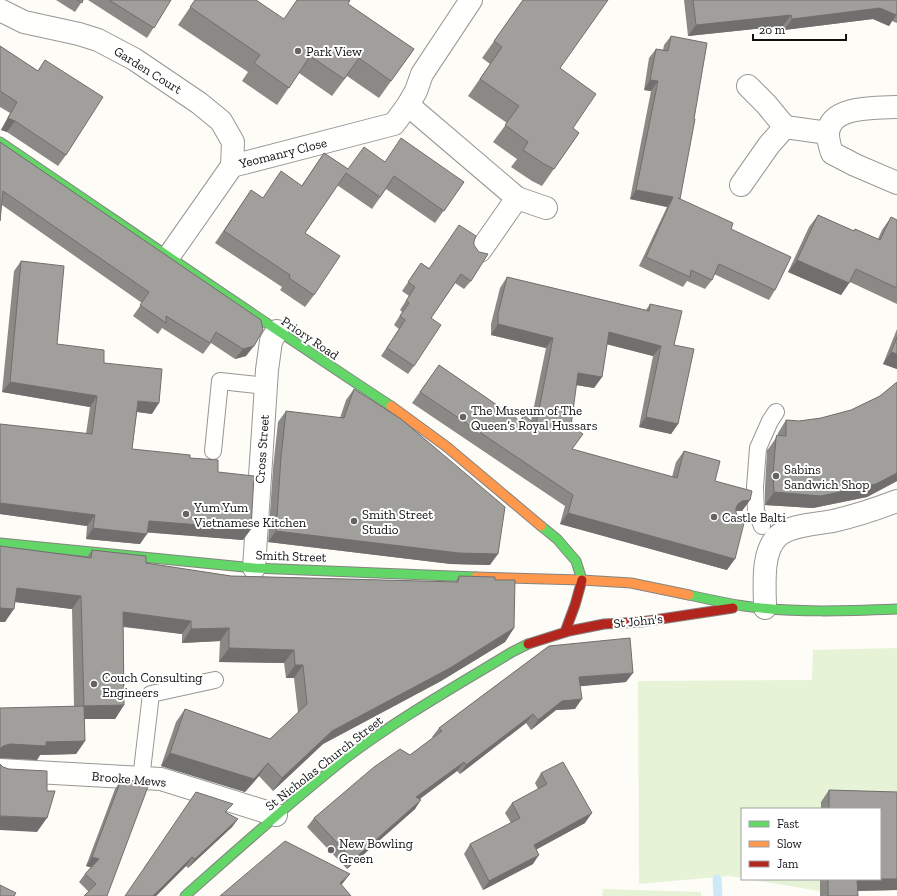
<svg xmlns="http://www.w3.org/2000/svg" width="897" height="896" viewBox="0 0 897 896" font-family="'Zilla Slab',serif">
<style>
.green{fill:#e7f3d7}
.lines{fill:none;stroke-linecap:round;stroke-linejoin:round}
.stream{stroke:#cde8f7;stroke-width:9}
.lane-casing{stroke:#979795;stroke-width:18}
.street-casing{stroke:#979795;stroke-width:24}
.fast-casing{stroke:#858482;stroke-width:11}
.slow-casing{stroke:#858482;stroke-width:11}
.jam-casing{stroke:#858482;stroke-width:11}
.lane{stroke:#fffffe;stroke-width:16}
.street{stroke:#fffffe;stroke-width:22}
.fast{stroke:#63d668;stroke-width:9}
.slow{stroke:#ff974d;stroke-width:9}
.jam{stroke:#b3261e;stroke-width:9}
.wall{fill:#8a8986}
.shaded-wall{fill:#716f6d}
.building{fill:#a19f9c;stroke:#716f6d}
.poi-dot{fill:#646362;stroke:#fff;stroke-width:1.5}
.labels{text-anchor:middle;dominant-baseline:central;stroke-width:4;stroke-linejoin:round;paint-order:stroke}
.poi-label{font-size:13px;fill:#111;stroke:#fff;text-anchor:start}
.street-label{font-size:13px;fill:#111;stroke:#fff}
</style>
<rect width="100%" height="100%" fill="#fdfcf7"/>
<g class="green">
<polygon points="897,648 897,804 821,809 742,809 742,878 729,876 639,884 638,681 812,680 813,650"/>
<polygon points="747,879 820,879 820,891"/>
<polygon points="603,889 701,892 701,896 602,896"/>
</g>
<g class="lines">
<polyline class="stream" points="717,879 718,896"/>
<g class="lane-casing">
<g id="lane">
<polyline points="213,451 220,381 266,386"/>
<polyline points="762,526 756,511 755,487 758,448 770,421 776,412"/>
<polyline points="141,779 151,694 215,680"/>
</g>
</g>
<g class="street-casing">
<g id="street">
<polyline points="0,10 24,22 79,34 98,40 134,59 199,103 221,121 233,142 232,166"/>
<polyline points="748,86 766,104 785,127"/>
<polyline points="408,105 517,198 480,251"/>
<path d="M 897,107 C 877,108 829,105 828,134 C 828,141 830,147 832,153 L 855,165 L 897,183"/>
<polyline points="741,185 769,145 785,127 828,133"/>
<polyline points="517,198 546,208"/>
<polyline points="169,256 232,166 394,124 408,105 416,91 422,74 471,0"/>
<polyline points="254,568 267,370 271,341 277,331"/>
<path d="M 765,608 C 765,587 761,553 777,537 C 788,525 817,524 833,521 C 855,516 876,509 897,501"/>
<polyline points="0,770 161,779 276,815"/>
</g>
</g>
<g class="fast-casing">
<g id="fast">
<path d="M 0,142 C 130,230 260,320 391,406"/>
<polyline points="541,526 557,539 576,561 582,580"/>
<polyline points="0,543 254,568 476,577"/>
<path d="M 689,595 C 707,599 725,603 744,606 C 794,613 846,611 897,609"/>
<path d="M 185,896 C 238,849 290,802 346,758 C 399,718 456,686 512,652 L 528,644"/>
</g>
</g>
<g class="slow-casing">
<g id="slow">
<polyline points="391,406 447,447 541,526"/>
<polyline points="476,577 582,580 631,583 689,595"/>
</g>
</g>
<g class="jam-casing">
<g id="jam">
<polyline points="565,632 575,605 582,580"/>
<polyline points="528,644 569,631 604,624 641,622 733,608"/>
</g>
</g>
<use href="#lane" class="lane"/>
<use href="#street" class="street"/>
<use href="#fast" class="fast"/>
<use href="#slow" class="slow"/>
<use href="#jam" class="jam"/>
</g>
<g class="wall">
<polygon points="56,0 83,0 75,12"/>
<polygon points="88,0 171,0 147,38"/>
<polygon points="195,0 284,19 348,4 414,49 379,98 347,76 332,96 299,73 277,105 242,81 248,72 178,25"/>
<polygon points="523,0 560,68 573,128 579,133 542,186 532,181 511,167 517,159 493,142 507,123 468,96 490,64 482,58"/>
<polygon points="684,0 897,0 897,23 892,21 889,26 873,19 784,30 783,26 688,36"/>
<polygon points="671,36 679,199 731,229 775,290 769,300 714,274 712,280 705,289 687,281 683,287 639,266 667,207 630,199 651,91 644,90 649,58 656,49 663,50 664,45"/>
<polygon points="0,46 38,71 45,60 66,155 58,166 7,132 1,130 10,113 0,107"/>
<polygon points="0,142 261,320 246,356 235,359 211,343 203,354 162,328 158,334 133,316 142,303 2,205"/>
<polygon points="324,153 348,169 385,162 464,182 435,223 386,189 372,209 337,185 305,233 314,295 305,307 280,290 282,287 215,243 251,190 262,198 302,185"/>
<polygon points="818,215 854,231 855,229 878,239 882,230 891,217 897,220 897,304 850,282 841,295 788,272 809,227"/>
<polygon points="474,241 471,281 464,289 455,283 431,318 414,366 408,374 381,356 399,329 394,325 402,312 400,310 409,296 402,291 421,263 429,268"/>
<polygon points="21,261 57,344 104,363 152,414 137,412 132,449 190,458 218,472 251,529 243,540 147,532 140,544 86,539 87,526 0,514 0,424 86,434 90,407 2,392 14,271"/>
<polygon points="507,277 646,310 650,304 674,345 678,424 671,434 639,427 653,356 607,344 602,377 594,388 576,385 571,426 572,449 672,477 676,462 684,451 715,481 750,500 742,511 736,511 727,570 560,524 565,506 412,403 439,365 520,421 531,421 546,348 491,335 491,324 500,288"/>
<polygon points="897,329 897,369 883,364"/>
<polygon points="897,382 897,481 867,497 813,508 765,505 765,487 767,450 769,448 778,435 778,433 786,420 799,421 821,418 851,410 880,396"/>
<polygon points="354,389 490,565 451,564 268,542 273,468 278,422 286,411 340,418 346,400"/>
<polygon points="0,546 87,557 92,550 146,563 231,576 455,582 459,576 495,580 514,628 505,642 441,681 323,744 273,791 259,776 245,792 161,766 176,722 185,709 270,739 298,713 294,678 286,678 284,663 219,662 220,641 182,643 182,634 123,627 124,705 115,719 84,719 85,741 76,754 40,755 37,760 0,758 74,706 72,609 15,602 5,622 0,622"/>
<polygon points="549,646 626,682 580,686 575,709 556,710 531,730 526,723 460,774 457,771 420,799 415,809 347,869 307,827 314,818 410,755 433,738 432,737 439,728"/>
<polygon points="541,773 585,823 537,849 533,864 483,890 464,854 470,844 511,823 505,813 512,803 538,789 535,783"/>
<polygon points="121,780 107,896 89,892 79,882 85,874 91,867 86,866 115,789"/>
<polygon points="829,790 897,792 897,890 858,891 858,896 820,896 820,879 880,879 880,809 821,809 821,802"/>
<polygon points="227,813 238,819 232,827 188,868 186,866 156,896 125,896"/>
</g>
<g class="shaded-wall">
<polygon points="880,8 896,15 889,26 873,19 784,30 792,19"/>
<polygon points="791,15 783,26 688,36 696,25"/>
<polygon points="650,80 658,81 651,91 644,90"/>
<polygon points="8,118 15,121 7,132 1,130"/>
<polygon points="636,190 673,197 667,207 630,199"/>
<polygon points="797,260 849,283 841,295 788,272"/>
<polygon points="498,324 553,338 546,348 491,335"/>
<polygon points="609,332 661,346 653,356 602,343"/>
<polygon points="254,346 246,356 235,359 243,349"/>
<polygon points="891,352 897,354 897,369 883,364"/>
<polygon points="578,373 602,377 594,388 570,384"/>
<polygon points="10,382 97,396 90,407 2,392"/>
<polygon points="138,401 159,403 152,414 131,411"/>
<polygon points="646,417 678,424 671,434 639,427"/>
<polygon points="897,473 897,481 867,497 813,508 765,505 774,492"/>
<polygon points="750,500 742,511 734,511 738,504 742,501"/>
<polygon points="0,503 95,515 87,526 0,514"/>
<polygon points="568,513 735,559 727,570 560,524"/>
<polygon points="149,521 251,529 243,540 141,532"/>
<polygon points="93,528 147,534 140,544 86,539"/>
<polygon points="276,531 498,554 490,565 451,564 268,542"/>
<polygon points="17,588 81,596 72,609 7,601"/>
<polygon points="0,608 14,609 5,622 0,622"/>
<polygon points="123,612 191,621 182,634 113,625"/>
<polygon points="229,628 220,641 182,643 191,629"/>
<polygon points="514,628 505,642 441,681 323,744 273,791 282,778 332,731"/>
<polygon points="229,648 294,650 284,663 219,662"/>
<polygon points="295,665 303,665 294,678 286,678"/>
<polygon points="633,673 626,682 573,687 579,677"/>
<polygon points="582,699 575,709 556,710 531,730 538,720 562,701"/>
<polygon points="124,705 115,719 75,719 84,706"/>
<polygon points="533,714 526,723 460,774 466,765"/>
<polygon points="85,741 76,754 40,755 37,760 0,758 0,749 3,746 10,744 46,742"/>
<polygon points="170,753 268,763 259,776 245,792 161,766"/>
<polygon points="464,762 457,771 410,806 416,797"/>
<polygon points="421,800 415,809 347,869 353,860"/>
<polygon points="592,813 585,823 528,854 534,845"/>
<polygon points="0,816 47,818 37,832 0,830"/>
<polygon points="238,819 232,827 188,868 195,859"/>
<polygon points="539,855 533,864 483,890 489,881"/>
<polygon points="92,857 99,859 93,868 86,866"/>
<polygon points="192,857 186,866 156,896 153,896"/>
<polygon points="350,874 343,883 333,893 340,883"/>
<polygon points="857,879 897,879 897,890 849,891"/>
</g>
<g class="building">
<polygon points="77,0 83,0 82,3"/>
<polygon points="109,0 171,0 154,28"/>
<polygon points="195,0 256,0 284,19 297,0 350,0 348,4 414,49 391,81 359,58 344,79 310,56 289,88 254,63 260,55 190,7"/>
<polygon points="523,0 608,0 560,68 596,94 573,128 579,133 554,169 544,164 523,150 528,142 505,125 519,106 480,79 502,47 494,41"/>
<polygon points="693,0 897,0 897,13 896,15 880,8 792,19 791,15 696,25"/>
<polygon points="671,36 707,43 694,119 695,119 680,199 678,198 733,223 731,229 791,257 775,290 719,264 712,280 691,270 690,277 646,257 673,197 636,190 658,81 650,80 656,49 668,51"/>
<polygon points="0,46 38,71 45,60 103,97 66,155 15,121 8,118 17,102 0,91"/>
<polygon points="401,138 464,182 444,211 394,176 380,197 346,173 305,233 340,256 314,295 289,278 290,275 224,231 251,190 263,198 281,171 302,186 324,153 348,169 364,147 385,162"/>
<polygon points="0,142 261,320 263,330 254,346 243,349 216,332 210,343 166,316 166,323 140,305 149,292 3,191 0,221"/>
<polygon points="818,215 854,231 855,229 880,240 891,217 897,220 897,288 856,269 849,283 797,260"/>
<polygon points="459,225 476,236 474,241 474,245 479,252 488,254 471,281 461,274 431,318 441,325 414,366 387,348 405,320 400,316 409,303 406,301 415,287 408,282 421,263 429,269"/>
<polygon points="21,261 64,266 57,344 104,350 104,363 162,369 159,403 138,401 132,449 190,455 190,458 218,460 218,472 254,476 251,529 149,521 147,534 93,528 95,515 0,503 0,424 92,434 97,396 10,382"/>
<polygon points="507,277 649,311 650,304 682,311 674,345 694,349 678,424 646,417 661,346 609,332 602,377 578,373 571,426 583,434 572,449 677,478 684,451 720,461 715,481 752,491 750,500 742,501 738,504 736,508 736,513 739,517 745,519 735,559 568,513 573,495 420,392 439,365 520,421 524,415 536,425 553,338 498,324 498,314"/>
<polygon points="897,337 897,354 891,352"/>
<polygon points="897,382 897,473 876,484 821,496 774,492 773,475 776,438 777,435 786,436 786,420 799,421 821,418 851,410 880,396"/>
<polygon points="354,389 401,419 505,507 498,554 459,553 276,531 281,457 286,411 344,418"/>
<polygon points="0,546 91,558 92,550 146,556 146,563 231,576 458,582 459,576 495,577 495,580 515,580 514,628 450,668 332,731 282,778 268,763 254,779 170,753 185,709 270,739 307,704 303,665 295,665 294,650 229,648 229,628 191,629 191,621 123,612 124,705 84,706 85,741 46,742 46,746 10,744 3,746 0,749 0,708 84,706 81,596 17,588 14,609 0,608"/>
<polygon points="630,638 633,673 579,677 582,699 562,701 538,720 533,714 466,765 464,762 416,797 421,800 353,860 314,818 374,767 400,749 410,755 442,731 439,728 549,646"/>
<polygon points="563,762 592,813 534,845 539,855 489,881 470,844 520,818 512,803 547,784 541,773"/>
<polygon points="0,764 3,767 9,769 47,771 47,791 55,791 47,818 0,816"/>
<polygon points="121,780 142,781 149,784 107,896 84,896 96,884 85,874 99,859 92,857"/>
<polygon points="829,790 897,792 897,879 880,879 880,809 829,809"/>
<polygon points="196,792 233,804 225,812 238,819 195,859 192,857 153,896 125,896"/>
<polygon points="285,841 350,874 340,883 351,896 220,896"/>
<polygon points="828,879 857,879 858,896 828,896"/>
<polygon points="0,885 16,893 14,896 0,896"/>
</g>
<g class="poi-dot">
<circle cx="298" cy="51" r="4"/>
<circle cx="463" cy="417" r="4"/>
<circle cx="776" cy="476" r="4"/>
<circle cx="186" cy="514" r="4"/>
<circle cx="714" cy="517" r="4"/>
<circle cx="354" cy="521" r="4"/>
<circle cx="94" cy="684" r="4"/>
<circle cx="331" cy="850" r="4"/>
</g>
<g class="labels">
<g class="poi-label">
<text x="306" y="51">Park View</text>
<text x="471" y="410">The Museum of The<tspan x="471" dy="15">Queen’s Royal Hussars</tspan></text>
<text x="784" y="469">Sabins<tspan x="784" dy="15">Sandwich Shop</tspan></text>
<text x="194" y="507">Yum Yum<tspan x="194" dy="15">Vietnamese Kitchen</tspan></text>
<text x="362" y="514">Smith Street<tspan x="362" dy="15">Studio</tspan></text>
<text x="722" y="517">Castle Balti</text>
<text x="102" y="677">Couch Consulting<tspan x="102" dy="15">Engineers</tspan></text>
<text x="339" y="843">New Bowling<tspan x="339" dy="15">Green</tspan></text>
</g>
<g class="street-label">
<text transform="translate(148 70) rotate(32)">Garden Court</text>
<text transform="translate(283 153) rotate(-14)">Yeomanry Close</text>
<text transform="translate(310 338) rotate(34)">Priory Road</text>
<text transform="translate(262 449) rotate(-86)">Cross Street</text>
<text transform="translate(291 556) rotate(2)">Smith Street</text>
<text transform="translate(638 621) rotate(-6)">St John's</text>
<text transform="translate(324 763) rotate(-38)">St Nicholas Church Street</text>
<text transform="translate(129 779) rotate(5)">Brooke Mews</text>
</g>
</g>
<rect x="741" y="808" width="140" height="72" fill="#ffffff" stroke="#a0a0a0"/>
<rect x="749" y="821" width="20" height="6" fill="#63d668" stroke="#a0a0a0"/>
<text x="777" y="828" font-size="12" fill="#111111">Fast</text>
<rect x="749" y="841" width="20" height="6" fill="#ff974d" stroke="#a0a0a0"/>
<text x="777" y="848" font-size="12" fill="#111111">Slow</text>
<rect x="749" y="861" width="20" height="6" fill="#b3261e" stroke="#a0a0a0"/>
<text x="777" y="868" font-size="12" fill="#111111">Jam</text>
<path d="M753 34v6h93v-6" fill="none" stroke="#111111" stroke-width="2"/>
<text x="759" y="34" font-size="12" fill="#111111" stroke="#ffffff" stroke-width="3" paint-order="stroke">20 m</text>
</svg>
